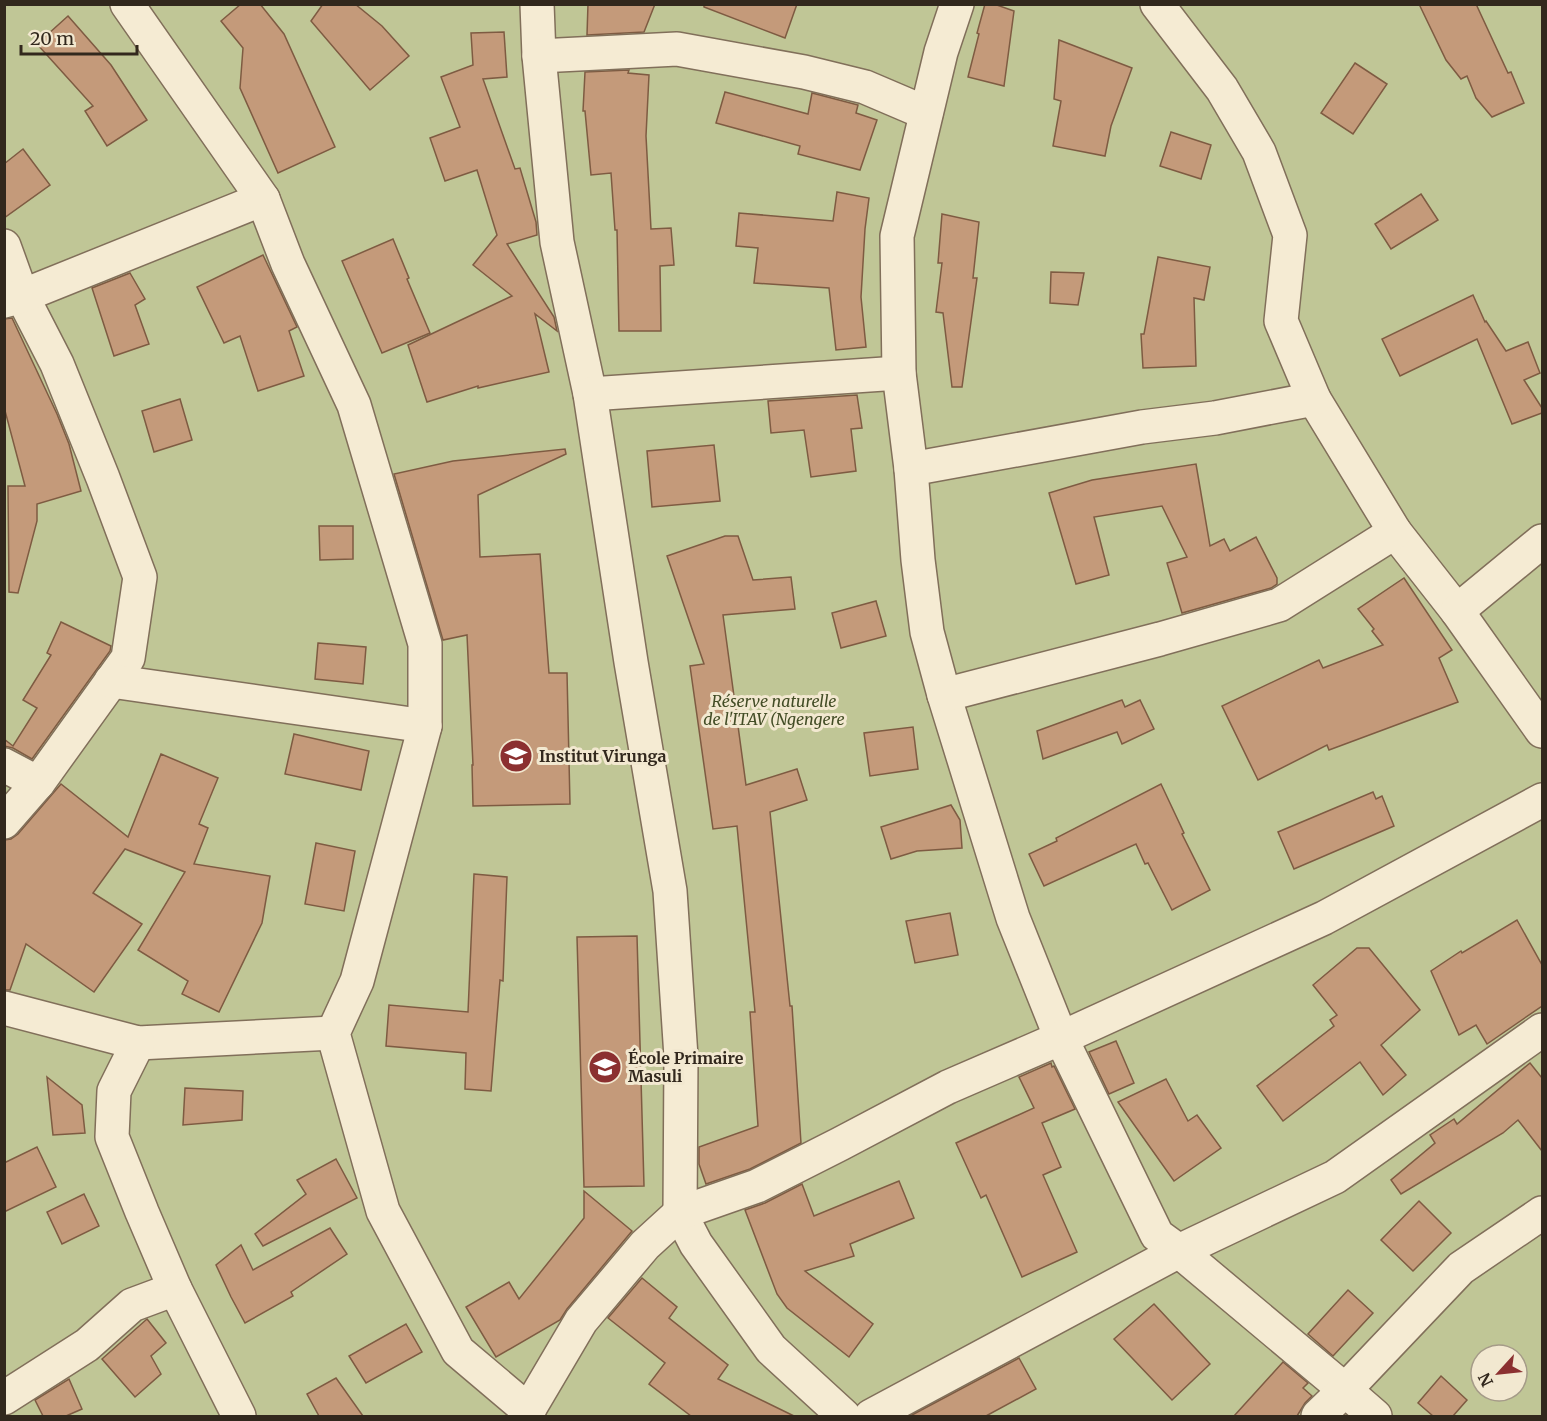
<svg xmlns="http://www.w3.org/2000/svg" width="1547" height="1421" viewBox="0 0 1547 1421" font-family="Merriweather,serif">
<style>
.green{fill:#c0c696;fill-rule:evenodd}
.building{fill:#c49a7a;stroke:#7e5b42;stroke-width:1.5}
.lines{fill:none;stroke-linecap:round;stroke-linejoin:round}
.minor-casing{stroke:#816f5a;stroke-width:36}
.minor{stroke:#f5ebd3;stroke-width:33}
.labels{text-anchor:middle;dominant-baseline:central;stroke-width:6;stroke-linejoin:round;paint-order:stroke}
.park-label{font-size:16px;font-style:italic;fill:#434d26;stroke:#f2e8d0}
.poi-label{font-size:16px;font-weight:bold;fill:#32281d;stroke:#f2e8d0;text-anchor:start}
</style>
<rect width="100%" height="100%" fill="#e9dec1"/>
<path class="green" d="M 5,5 L 1542,5 L 1542,1416 L 5,1416 ZM 1481,1355 L 1517,1355 L 1517,1391 L 1481,1391 Z"/>
<g class="building">
<polygon points="241,4 260,4 284,34 335,147 278,173 240,88 243,48 221,21"/>
<polygon points="323,4 355,4 382,26 409,56 370,90 311,21"/>
<polygon points="588,4 655,4 644,32 587,35"/>
<polygon points="704,4 797,4 785,38 704,7"/>
<polygon points="985,4 994,4 1014,11 1004,86 968,77 979,34 977,33"/>
<polygon points="1419,4 1476,4 1508,73 1511,72 1524,103 1492,117 1476,98 1467,76 1461,79 1446,60"/>
<polygon points="68,16 111,65 147,120 107,146 85,111 93,106 37,44"/>
<polygon points="504,32 507,77 483,79 515,169 520,168 536,222 537,235 507,244 554,317 557,331 535,314 549,372 478,388 478,386 427,402 408,345 512,296 473,265 497,235 477,170 445,181 430,138 460,127 441,77 473,65 471,33"/>
<polygon points="1059,40 1132,68 1111,126 1105,156 1053,146 1061,101 1054,99"/>
<polygon points="1355,63 1387,84 1353,134 1321,113"/>
<polygon points="629,70 628,73 649,75 646,136 651,229 671,228 674,265 660,266 661,331 619,331 617,230 615,230 611,173 591,175 585,111 583,111 585,72"/>
<polygon points="725,92 808,114 812,93 858,105 856,113 877,120 860,170 798,154 800,146 716,123"/>
<polygon points="1171,132 1211,145 1201,179 1160,166"/>
<polygon points="23,149 50,185 4,218 4,164"/>
<polygon points="837,192 869,198 865,229 861,297 866,347 836,350 829,288 754,283 758,248 736,246 739,213 833,221"/>
<polygon points="1421,194 1438,220 1391,249 1375,224"/>
<polygon points="942,214 979,222 973,278 977,278 962,387 952,387 943,313 936,312 942,263 938,263"/>
<polygon points="393,239 409,278 407,279 430,333 382,353 342,261"/>
<polygon points="263,255 297,327 289,331 304,376 258,391 240,336 224,343 197,287"/>
<polygon points="1158,257 1210,267 1204,300 1194,298 1196,366 1143,368 1141,334 1144,334"/>
<polygon points="1051,272 1084,273 1078,305 1050,303"/>
<polygon points="130,273 145,299 135,305 149,344 114,356 92,288"/>
<polygon points="1473,295 1485,322 1486,321 1506,351 1528,342 1540,373 1524,380 1542,408 1542,413 1512,424 1477,339 1400,376 1382,339"/>
<polygon points="4,319 12,318 57,414 69,444 81,491 37,504 37,521 18,593 9,592 8,486 25,486 4,407"/>
<polygon points="857,395 862,428 851,429 856,471 811,477 804,430 771,433 768,401"/>
<polygon points="180,399 192,440 154,452 142,411"/>
<polygon points="714,445 720,501 652,507 647,451"/>
<polygon points="565,449 566,454 478,495 480,557 540,554 549,673 567,673 570,804 473,806 472,765 473,765 467,635 443,640 394,474 453,461"/>
<polygon points="1196,464 1210,546 1224,539 1230,551 1256,537 1277,578 1277,584 1271,588 1182,613 1167,563 1187,557 1162,506 1094,517 1109,575 1076,584 1049,493 1092,480"/>
<polygon points="319,526 353,526 353,559 320,560"/>
<polygon points="725,536 738,536 753,580 791,577 795,609 723,615 746,785 797,769 807,800 770,812 790,1006 792,1006 801,1143 750,1169 706,1184 699,1164 699,1147 758,1126 750,1012 755,1012 737,826 713,829 690,666 704,664 667,556"/>
<polygon points="1404,578 1452,650 1439,658 1458,702 1329,750 1327,745 1258,780 1222,706 1319,660 1323,668 1383,645 1372,631 1374,629 1358,609"/>
<polygon points="876,601 886,636 841,648 832,613"/>
<polygon points="61,622 111,646 110,651 32,759 13,748 4,746 4,739 13,746 37,708 23,700 51,655 47,653"/>
<polygon points="318,643 366,647 363,684 315,679"/>
<polygon points="1122,700 1125,707 1140,700 1154,729 1122,744 1117,732 1043,759 1037,731"/>
<polygon points="913,727 918,769 870,776 864,733"/>
<polygon points="294,734 369,751 361,790 285,774"/>
<polygon points="161,754 218,778 199,824 208,828 194,864 270,876 262,923 219,1012 182,994 188,981 138,950 185,872 125,849 93,893 142,924 94,992 26,944 10,990 4,990 4,840 11,839 18,834 61,784 128,837"/>
<polygon points="1161,784 1184,833 1182,834 1210,890 1172,910 1148,863 1145,864 1136,844 1044,886 1029,854 1057,841 1056,838"/>
<polygon points="1373,792 1376,799 1382,796 1394,826 1294,869 1278,832"/>
<polygon points="951,805 960,820 962,848 917,851 891,859 881,827"/>
<polygon points="316,843 355,851 344,911 305,904"/>
<polygon points="474,874 507,877 503,981 500,980 491,1091 465,1089 466,1053 386,1046 389,1005 468,1012"/>
<polygon points="950,913 958,955 915,963 906,921"/>
<polygon points="1517,920 1542,965 1542,1006 1487,1044 1476,1025 1459,1035 1431,971 1461,951 1462,953"/>
<polygon points="637,936 644,1186 584,1187 577,937"/>
<polygon points="1357,948 1369,948 1420,1010 1381,1045 1406,1075 1383,1095 1360,1062 1283,1121 1257,1086 1334,1026 1330,1020 1337,1015 1313,985"/>
<polygon points="1116,1041 1134,1083 1109,1094 1089,1052"/>
<polygon points="1051,1063 1052,1067 1054,1066 1075,1109 1042,1123 1061,1167 1043,1175 1077,1252 1022,1277 986,1195 981,1198 956,1143 1034,1108 1019,1077"/>
<polygon points="1530,1063 1542,1078 1542,1151 1518,1120 1503,1133 1401,1194 1391,1180 1435,1143 1430,1135 1454,1119 1457,1124"/>
<polygon points="47,1077 82,1105 85,1133 53,1135"/>
<polygon points="1166,1079 1188,1121 1197,1115 1221,1148 1174,1181 1118,1102"/>
<polygon points="185,1088 243,1091 242,1120 183,1125"/>
<polygon points="37,1147 56,1187 4,1212 4,1163"/>
<polygon points="336,1159 357,1198 263,1246 255,1234 306,1194 297,1180"/>
<polygon points="899,1181 914,1218 850,1244 854,1256 805,1271 873,1324 849,1357 787,1308 777,1294 745,1210 765,1203 802,1184 814,1216"/>
<polygon points="584,1191 632,1231 567,1309 560,1320 496,1357 466,1307 509,1282 519,1299 584,1218"/>
<polygon points="84,1194 99,1226 62,1244 47,1212"/>
<polygon points="1419,1201 1451,1233 1413,1271 1381,1240"/>
<polygon points="330,1228 347,1254 291,1292 293,1296 245,1323 231,1297 216,1265 241,1245 253,1270"/>
<polygon points="642,1278 677,1307 669,1318 728,1365 718,1379 794,1416 691,1416 649,1384 665,1363 608,1318"/>
<polygon points="1348,1290 1373,1313 1333,1356 1308,1334"/>
<polygon points="1154,1304 1210,1364 1172,1400 1114,1339"/>
<polygon points="147,1319 166,1343 151,1356 161,1374 135,1397 102,1359"/>
<polygon points="406,1324 422,1352 366,1383 349,1356"/>
<polygon points="1019,1358 1036,1389 986,1416 910,1416"/>
<polygon points="1283,1362 1308,1383 1303,1388 1312,1396 1305,1403 1297,1416 1234,1416"/>
<polygon points="1441,1376 1467,1400 1453,1416 1433,1416 1418,1403"/>
<polygon points="336,1378 363,1416 319,1416 307,1394"/>
<polygon points="69,1379 82,1409 66,1416 43,1416 35,1400"/>
</g>
<g class="lines">
<g class="minor-casing">
<g id="minor">
<polyline points="127,4 263,199 288,264 354,405 425,644 425,726 357,981 333,1033 383,1211 458,1351 529,1411"/>
<polyline points="537,4 539,56 557,242 590,394 631,662 670,891 681,1057 680,1213 696,1244 771,1349 844,1416"/>
<polyline points="957,4 941,52 897,236 899,373 911,469 918,560 927,632 944,695 1013,918 1061,1038 1157,1235 1179,1251 1345,1390 1375,1416"/>
<polyline points="1157,4 1222,89 1259,152 1290,235 1281,321 1314,399 1395,532 1457,611 1542,731"/>
<polyline points="539,56 677,49 804,72 865,87 926,113"/>
<polyline points="4,246 22,296 57,364 103,478 140,577 128,658 38,783 4,822"/>
<polyline points="4,301 22,296 263,199"/>
<polyline points="590,394 899,373"/>
<polyline points="911,469 1142,427 1215,418 1314,399"/>
<polyline points="1457,611 1542,541"/>
<polyline points="111,681 425,726"/>
<polyline points="944,695 1160,639 1279,605 1395,532"/>
<polyline points="4,765 38,783"/>
<polyline points="4,1008 138,1043 333,1033"/>
<polyline points="138,1043 114,1091 112,1137 142,1212 175,1289 239,1416"/>
<polyline points="4,1398 87,1345 132,1305 175,1289"/>
<polyline points="525,1416 581,1321 645,1245 680,1213 757,1186 840,1144 948,1087 1061,1038 1324,918 1542,800"/>
<polyline points="871,1416 1179,1251 1335,1177 1542,1030"/>
<polyline points="1318,1416 1345,1390 1461,1268 1542,1213"/>
</g>
</g>
<use href="#minor" class="minor"/>
</g>
<defs>
<g id="school-disc" transform="scale(1.725)"><circle r="9.5" fill="#8b3030" stroke="#f2e8d0"/><path d="M0-5L7-2L0 1L-7-2ZM-4 1L0 2.5L4 1V4Q0 6-4 4Z" fill="#fff"/></g>
</defs>
<g fill-rule="evenodd">
<use href="#school-disc" x="516" y="756"/>
<use href="#school-disc" x="605" y="1067"/>
</g>
<g class="labels">
<g class="park-label">
<text x="774" y="701">Réserve naturelle<tspan x="774" dy="18">de l'ITAV (Ngengere</tspan></text>
</g>
<g class="poi-label">
<text x="539" y="756">Institut Virunga</text>
<text x="628" y="1058">École Primaire<tspan x="628" dy="18">Masuli</tspan></text>
</g>
</g>
<rect width="1547" height="1421" fill="none" stroke="#32281d" stroke-width="12"/>
<g transform="translate(1499 1373) rotate(243)"><circle r="28" fill="#f2e8d0" stroke="#a59b88" stroke-width="1.5"/>
<path d="M0-4.5L10 22L0 15L-10 22Z" fill="#8b3030"/>
<text y="-9" font-size="16" font-weight="bold" text-anchor="middle" fill="#32281d">N</text>
</g>
<path d="M21 45v9h116v-9" fill="none" stroke="#32281d" stroke-width="3"/>
<text x="30" y="45" font-size="18" fill="#32281d" stroke="#f2e8d0" stroke-width="4.5" paint-order="stroke">20 m</text>
</svg>
